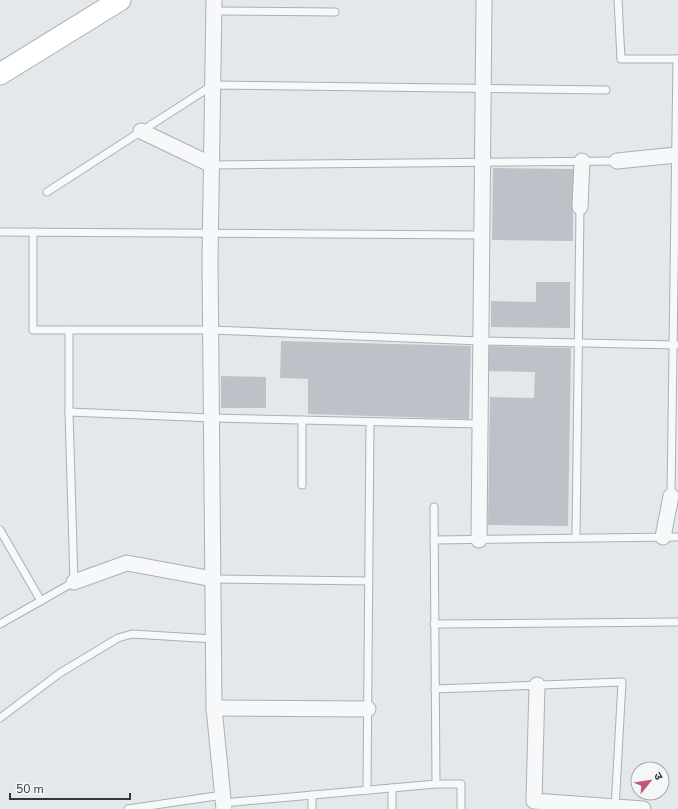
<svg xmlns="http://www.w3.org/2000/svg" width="678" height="809" viewBox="0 0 678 809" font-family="'Nunito Sans','Noto Sans Devanagari',sans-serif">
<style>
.building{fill:#bcc2c7}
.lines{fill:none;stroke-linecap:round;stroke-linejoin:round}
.lane-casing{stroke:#aab0b5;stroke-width:9}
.street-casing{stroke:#aab0b5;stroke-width:17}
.secondary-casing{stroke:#aab0b5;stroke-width:23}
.lane{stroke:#f7f8f9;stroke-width:7}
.street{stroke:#f7f8f9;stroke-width:15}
.secondary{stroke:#fff;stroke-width:21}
</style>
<rect width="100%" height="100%" fill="#e4e8eb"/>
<g class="building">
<polygon points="493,168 573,169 573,241 492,240"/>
<polygon points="536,282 570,282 570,328 491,327 491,301 536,302"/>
<polygon points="281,341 471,346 469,419 308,414 308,379 280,378"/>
<polygon points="488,346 571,348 568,526 488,525 490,397 534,398 535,372 487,371"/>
<polygon points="221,376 266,377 266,408 221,408"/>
</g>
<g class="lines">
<g class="lane-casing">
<g id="lane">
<polyline points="618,0 621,59 678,59"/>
<polyline points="214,11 335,12"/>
<polyline points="212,165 617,161"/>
<polyline points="47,192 213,85 606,90"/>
<polyline points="0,232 482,235"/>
<polyline points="33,232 33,330 211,330 480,341 678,345"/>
<polyline points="69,412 212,418 480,424"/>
<polyline points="302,485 302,420"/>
<polyline points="671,496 677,59"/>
<polyline points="0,530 41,601"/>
<polyline points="576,538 580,207"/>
<polyline points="434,540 678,537"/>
<polyline points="213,579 369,581"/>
<polyline points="0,624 74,582 69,412 69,330"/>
<polyline points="434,624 678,622"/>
<polyline points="435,689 622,682 615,809"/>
<polyline points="0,718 60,673 118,638 132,634 214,639"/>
<polyline points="436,784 461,784 461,809"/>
<polyline points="392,788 392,809"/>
<polyline points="367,790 370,422"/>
<polyline points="223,803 436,784 434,507"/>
<polyline points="128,809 223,795"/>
<polyline points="312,809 312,795"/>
</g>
</g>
<g class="street-casing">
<g id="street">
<polyline points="214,0 210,260 214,708 224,809"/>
<polyline points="141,131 212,165"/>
<polyline points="617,161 676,155"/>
<polyline points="580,207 582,161"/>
<polyline points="663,537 671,496"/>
<polyline points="479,540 484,0"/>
<polyline points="74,582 127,563 213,579"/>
<polyline points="537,685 534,801 643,809"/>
<polyline points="214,708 368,709"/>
</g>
</g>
<g class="secondary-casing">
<polyline id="secondary" points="0,74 120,0"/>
</g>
<use href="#lane" class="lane"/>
<use href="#street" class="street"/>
<use href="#secondary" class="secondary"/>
</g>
<g transform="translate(650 781) rotate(60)"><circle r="19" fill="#f4f6f8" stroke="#a5aaaf"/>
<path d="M0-3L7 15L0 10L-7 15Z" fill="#c25776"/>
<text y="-6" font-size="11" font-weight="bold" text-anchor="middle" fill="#2e3842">उ</text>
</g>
<path d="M10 793v6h120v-6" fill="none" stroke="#2e3842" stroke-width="2"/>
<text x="16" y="793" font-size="12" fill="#2e3842" stroke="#f4f6f8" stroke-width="3" paint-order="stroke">50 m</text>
</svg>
